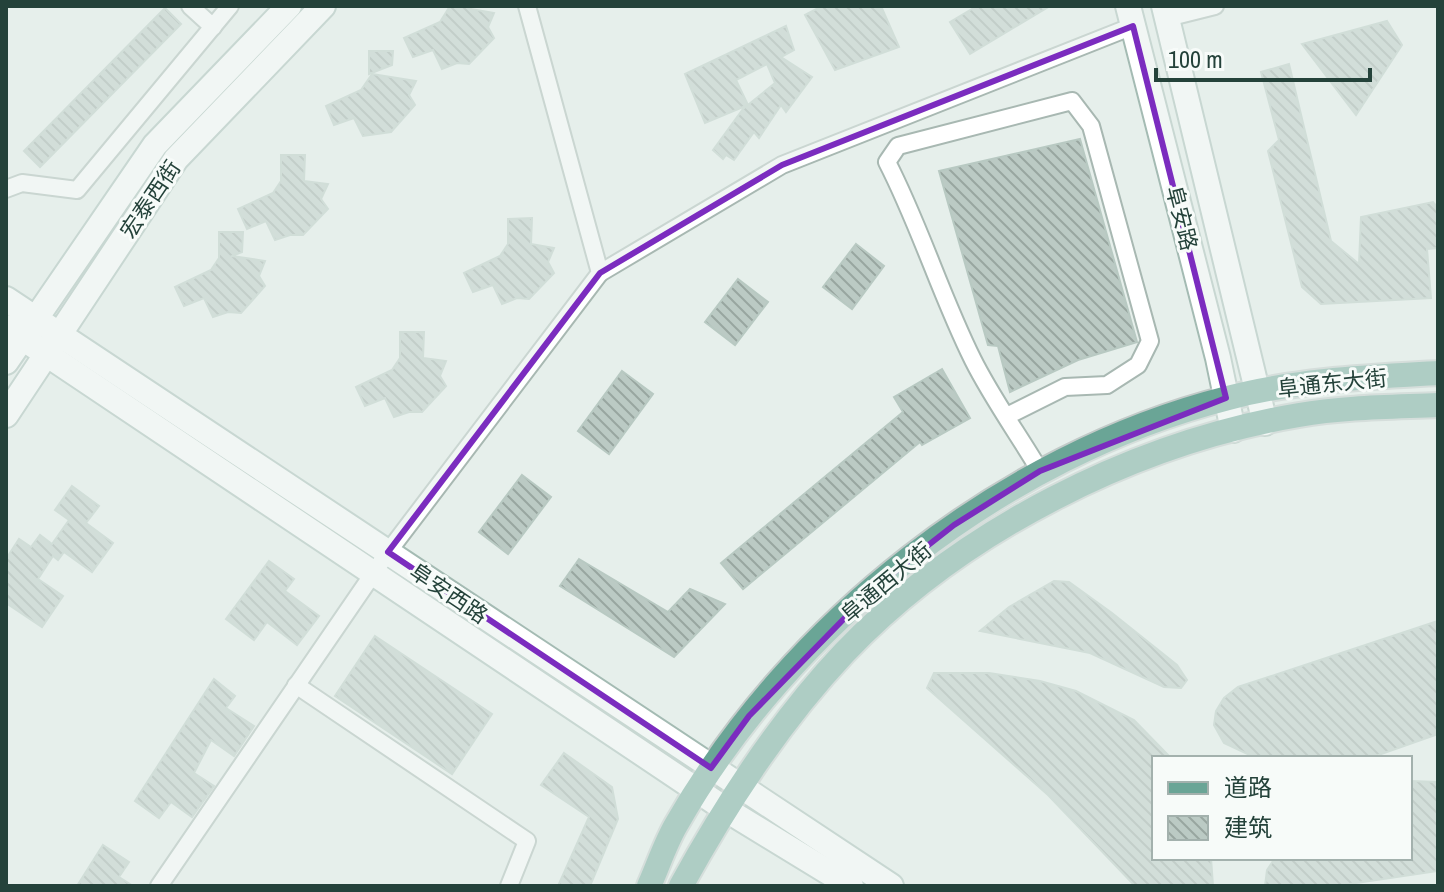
<svg xmlns="http://www.w3.org/2000/svg" width="1444" height="892" viewBox="0 0 1444 892" font-family="'Archivo Narrow','Noto Sans SC',sans-serif">
<style>
.building{fill:url(#building-back-hatch);stroke:#b8c9c2;stroke-width:2}
.lines{fill:none;stroke-linecap:round;stroke-linejoin:round}
.street-casing{stroke:#a8b8b2;stroke-width:20}
.secondary-casing{stroke:#a4bbb3;stroke-width:28}
.primary-casing{stroke:#c2cac8;stroke-width:28}
.street{stroke:#fff;stroke-width:16}
.secondary{stroke:#fff;stroke-width:24}
.primary{stroke:#6aa596;stroke-width:24}
.marked{fill:none;stroke:#7b2cbf;stroke-width:6;stroke-linejoin:round}
.labels{text-anchor:middle;dominant-baseline:central;stroke-width:6;stroke-linejoin:round;paint-order:stroke}
.street-label{font-size:22px;fill:#24423a;stroke:#f7fbf9}
</style>
<defs>
<pattern id="building-back-hatch" width="6" height="6" patternUnits="userSpaceOnUse" patternTransform="scale(2)"><rect width="6" height="6" fill="#bbcac4"/><path d="M-1 5l2 2M0 0l6 6M5-1l2 2" fill="none" stroke="#98a6a0"/></pattern>
</defs>
<rect width="100%" height="100%" fill="#e6efeb"/>
<g class="building">
<polygon points="450,6 471,6 471,9 494,13 488,27 494,38 469,64 457,63 442,69 433,50 413,57 404,38 440,22"/>
<polygon points="822,6 881,6 899,47 835,70 805,15"/>
<polygon points="977,6 1050,6 970,54 950,22"/>
<polygon points="165,8 181,24 40,167 24,151"/>
<polygon points="1387,21 1402,45 1356,115 1302,44"/>
<polygon points="786,26 794,50 781,57 812,77 786,112 781,105 759,138 754,132 734,160 726,155 723,159 713,150 743,109 775,83 767,64 736,80 748,105 705,123 685,74"/>
<polygon points="369,51 393,51 392,65 369,74"/>
<polygon points="1289,64 1331,241 1359,264 1361,217 1433,202 1438,208 1438,248 1427,249 1431,298 1321,304 1302,287 1268,151 1279,140 1261,72"/>
<polygon points="372,74 416,81 409,95 415,105 391,132 363,136 354,118 334,125 326,106 361,90"/>
<polygon points="1080,139 1137,342 1078,360 1010,392 998,346 988,345 939,171"/>
<polygon points="281,155 305,155 304,181 328,184 321,199 328,209 303,235 290,235 275,240 266,221 247,229 238,209 273,193 281,181"/>
<polygon points="532,218 531,244 554,248 548,262 554,273 529,299 517,298 502,304 493,285 473,292 464,273 500,256 508,244 508,219"/>
<polygon points="219,232 243,232 242,252 232,256 265,261 259,276 265,286 241,313 228,312 213,317 204,298 184,306 175,287 211,270 219,258"/>
<polygon points="856,244 884,266 852,309 823,287"/>
<polygon points="738,279 768,302 735,345 705,322"/>
<polygon points="400,332 424,332 423,358 446,361 440,376 446,386 422,412 409,412 394,417 385,398 365,406 356,387 392,370 400,358"/>
<polygon points="942,369 970,418 922,445 920,442 743,589 721,563 903,412 894,397"/>
<polygon points="622,371 653,394 609,454 578,431"/>
<polygon points="522,475 551,497 508,554 479,532"/>
<polygon points="72,486 99,506 86,523 113,543 92,572 64,552 58,560 53,556 38,579 63,596 42,627 6,603 6,559 19,539 31,547 40,535 52,544 69,520 55,510"/>
<polygon points="579,559 668,612 690,589 725,604 674,657 560,586"/>
<polygon points="269,561 294,579 285,591 319,616 297,645 267,622 254,640 226,619"/>
<polygon points="1054,581 1069,582 1112,613 1177,665 1187,680 1181,688 1164,687 1090,653 980,631 1009,607"/>
<polygon points="1438,621 1438,734 1370,758 1256,758 1224,743 1214,725 1216,711 1224,698 1238,687"/>
<polygon points="375,636 492,714 452,774 335,696"/>
<polygon points="934,673 989,673 1040,681 1076,691 1134,720 1171,758 1154,758 1154,858 1211,858 1213,886 1135,886 1048,795 927,688"/>
<polygon points="214,679 235,696 226,708 254,726 234,756 211,740 194,773 214,786 192,817 171,802 159,818 135,801"/>
<polygon points="564,753 612,787 618,819 590,886 558,886 589,817 541,785"/>
<polygon points="1410,781 1438,782 1438,871 1336,886 1265,886 1267,870 1275,858 1410,858"/>
<polygon points="103,845 129,862 119,877 133,886 77,886"/>
</g>
<g class="lines">
<g class="street-casing">
<g id="street">
<polyline points="190,6 213,27"/>
<polyline points="1167,18 1215,6"/>
<polyline points="6,189 22,183 77,190 230,6"/>
<polyline points="600,273 782,165 1133,26"/>
<path d="M 1007,416 L 1065,387 L 1107,385 L 1138,365 L 1150,341 L 1091,126 L 1072,101 L 898,146 L 887,162 C 920,226 941,296 973,360 C 992,398 1018,434 1040,471"/>
<polyline points="296,685 527,841 509,886"/>
<polyline points="159,886 388,552 600,273 527,6"/>
</g>
</g>
<g class="secondary-casing">
<g id="secondary">
<polyline points="1128,6 1218,358 1233,430"/>
<polyline points="1164,6 1265,423"/>
<polyline points="6,299 891,886"/>
<polyline points="6,327 725,809 851,886"/>
<polyline points="6,362 155,145 289,6"/>
<polyline points="6,415 176,159 323,6"/>
</g>
</g>
<g class="primary-casing">
<g id="primary">
<path d="M 649,886 C 658,866 665,844 676,825 C 790,624 1003,455 1228,398 C 1296,380 1368,377 1438,373"/>
<path d="M 681,886 C 726,804 780,721 844,653 C 960,531 1134,443 1299,415 C 1345,407 1392,407 1438,405"/>
</g>
</g>
<use href="#street" class="street"/>
<use href="#secondary" class="secondary"/>
<use href="#primary" class="primary"/>
</g>
<path d="M0 0H1444V892H0ZM 1133,26 L 1226,398 L 1040,471 L 954,525 L 875,587 L 749,716 L 711,768 L 388,552 L 600,273 L 782,165 Z" fill="#e6efeb" fill-opacity=".55" fill-rule="evenodd"/>
<path class="marked" d="M 1133,26 L 1226,398 L 1040,471 L 954,525 L 875,587 L 749,716 L 711,768 L 388,552 L 600,273 L 782,165 Z"/>
<g class="labels">
<g class="street-label">
<text transform="translate(150 199) rotate(-56)">宏泰西街</text>
<text transform="translate(1182 218) rotate(76)">阜安路</text>
<text transform="translate(1332 383) rotate(-6)">阜通东大街</text>
<text transform="translate(886 582) rotate(-40)">阜通西大街</text>
<text transform="translate(449 593) rotate(34)">阜安西路</text>
</g>
</g>
<rect width="1444" height="892" fill="none" stroke="#24423a" stroke-width="16"/>
<rect x="1152" y="756" width="260" height="104" fill="#f7fbf9" stroke="#a3b1ad" stroke-width="2"/>
<rect x="1168" y="782" width="40" height="12" fill="#6aa596" stroke="#a3b1ad" stroke-width="2"/>
<text x="1224" y="796" font-size="24" fill="#24423a">道路</text>
<rect x="1168" y="816" width="40" height="24" fill="url(#building-back-hatch)" stroke="#a3b1ad" stroke-width="2"/>
<text x="1224" y="836" font-size="24" fill="#24423a">建筑</text>
<path d="M1156 68v12h214v-12" fill="none" stroke="#24423a" stroke-width="4"/>
<text x="1168" y="68" font-size="24" fill="#24423a" stroke="#f7fbf9" stroke-width="6" paint-order="stroke">100 m</text>
</svg>
